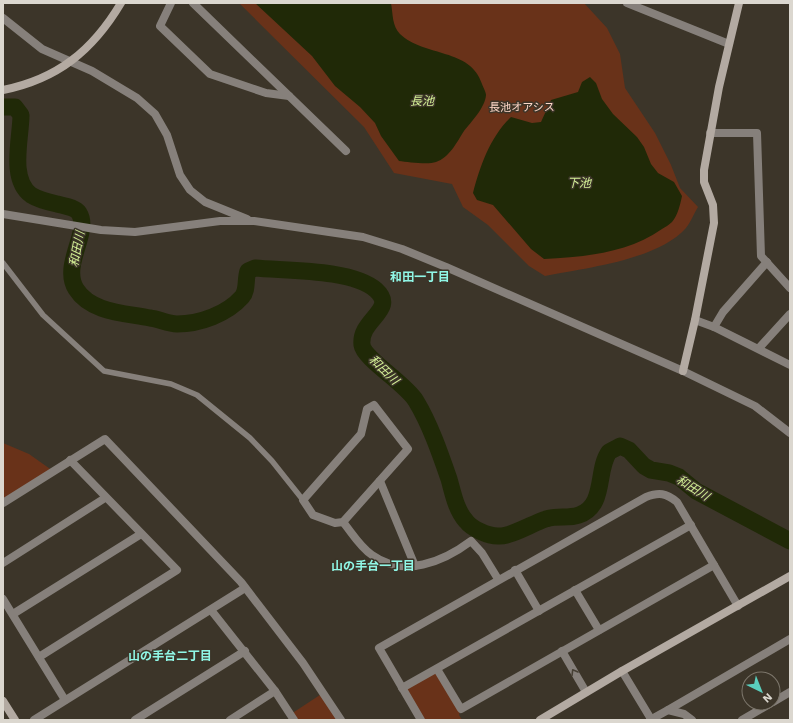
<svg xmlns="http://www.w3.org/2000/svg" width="793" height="723" viewBox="0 0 793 723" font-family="'Work Sans','Noto Sans JP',sans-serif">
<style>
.green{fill:#693219}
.water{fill:#202907}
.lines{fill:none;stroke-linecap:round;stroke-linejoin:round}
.river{stroke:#202907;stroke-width:17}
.lane{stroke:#86807b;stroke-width:5.5}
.street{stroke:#86807b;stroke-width:8}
.secondary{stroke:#b3aaa2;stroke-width:8}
.oneway{stroke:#474035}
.labels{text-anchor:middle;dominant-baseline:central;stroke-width:3;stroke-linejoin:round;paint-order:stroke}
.park-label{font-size:11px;fill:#fed7c7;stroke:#3c3529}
.water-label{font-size:12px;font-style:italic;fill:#d5f296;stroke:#3c3529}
.neighbourhood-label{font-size:12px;font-weight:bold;fill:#90f7e6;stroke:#3c3529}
</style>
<rect width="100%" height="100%" fill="#3c3529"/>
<g class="green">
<path d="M 239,3 L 584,3 L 607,28 L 620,54 L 625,88 L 655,133 L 671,165 L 680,188 L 698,207 C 694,213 691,222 686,228 C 658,260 585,268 545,276 L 529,266 L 488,225 L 463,207 L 452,184 L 394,173 L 364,127 Z"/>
<polygon points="3,443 29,454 53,471 3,503"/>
<polygon points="437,669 461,709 459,715 462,720 421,720 402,688"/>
<polygon points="323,693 341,720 294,720 291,714"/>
</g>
<g class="water">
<path d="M 255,3 L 391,3 C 393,14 392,26 400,34 C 424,57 471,48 482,84 C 483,87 486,92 486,95 C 485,108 471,122 464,131 C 457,142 449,158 436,162 C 428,165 408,162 399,161 L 381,136 L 375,123 L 360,107 L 335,86 L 312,56 Z"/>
<path d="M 590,77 L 596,83 L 602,99 L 613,114 L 637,137 L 644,147 L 651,164 L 658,173 L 674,182 L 682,196 C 680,205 678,215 672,222 C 669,225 665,227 662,229 C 628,253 584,257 544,259 L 531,249 L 493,205 L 477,200 L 473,193 C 480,166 490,137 511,117 L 532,123 L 541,122 L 551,100 L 578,92 L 582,82 Z"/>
</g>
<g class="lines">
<path class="river" d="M 3,107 L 15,107 L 21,115 C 21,138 9,179 31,195 C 39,200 48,202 57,204 C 64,206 75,207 79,213 C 91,232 61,265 76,289 C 91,313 126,313 150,318 C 159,319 168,324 177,324 C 200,324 227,314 242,297 C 248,290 245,279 248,271 L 255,268 C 287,271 352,269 376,290 C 398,310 359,319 362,345 C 364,359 406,384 416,401 C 430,424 440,453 449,479 C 453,493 456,510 466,521 C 472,529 488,536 498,536 C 511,537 533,523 546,519 C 557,515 568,519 579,515 C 606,506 596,470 609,452 C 612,450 617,448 620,446 L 629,450 L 644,466 L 651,470 L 669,473 L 679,477 L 696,491 L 790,541"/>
<polyline class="lane" points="3,263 43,315 104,371 171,384 197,395 250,438 272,461 303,500"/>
<g class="street">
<polyline points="171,3 160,26 210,74 266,93 289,96"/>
<polyline points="193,3 346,151"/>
<polyline points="627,3 729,44"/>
<polyline points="3,18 42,49 92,71 137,98 155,114 167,135 180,175 190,190 205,202 247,219"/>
<polyline points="710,133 757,133 761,256 790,288"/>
<polyline points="3,214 101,230 135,232 220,221 254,221 363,237 402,249 446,267 683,371 755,406 790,433"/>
<polyline points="695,320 714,327 790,365"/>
<polyline points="714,327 723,312 767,262"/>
<polyline points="759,348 790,314"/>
<polygon points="374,405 408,449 343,522 335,523 313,515 303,500 361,434 367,409"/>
<polyline points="380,481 415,566"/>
<polyline points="3,503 105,439 241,582 303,663 341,720"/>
<path d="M 343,522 C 352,533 360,547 372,555 C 404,578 443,562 471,541 L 482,553 L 498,579"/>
<polyline points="3,563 105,498"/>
<polyline points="515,570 539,611"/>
<polyline points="575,590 599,630"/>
<polyline points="3,599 65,700"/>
<polyline points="211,610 275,691 294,720"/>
<polyline points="13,614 141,534"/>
<polyline points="562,651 586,692"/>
<polyline points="39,657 177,570 70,460"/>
<polyline points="437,669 461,709 714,565"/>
<polyline points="622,671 651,719"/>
<polyline points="402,688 691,525"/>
<polyline points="773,702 790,692"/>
<polyline points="668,710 790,639"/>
<polyline points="34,720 245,588"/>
<polyline points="135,720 245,651"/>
<polyline points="230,720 275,691"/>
<path d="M 421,720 L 379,648 L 646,497 C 659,492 666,493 677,502 L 738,606"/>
<polyline points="650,720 668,710 684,714 692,720"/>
<polyline points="742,720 771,703"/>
</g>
<g class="secondary">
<path d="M 3,90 C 58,79 93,50 121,3"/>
<polyline points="683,371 695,320 714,223 713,205 704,182 704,170 719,87 739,3"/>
<polyline points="3,701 15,720"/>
<polyline points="540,720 622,671 790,576"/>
</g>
</g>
<defs><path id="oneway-chevron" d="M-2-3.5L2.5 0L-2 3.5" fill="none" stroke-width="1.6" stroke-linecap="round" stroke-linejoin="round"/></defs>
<use class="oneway" href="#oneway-chevron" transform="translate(574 672) rotate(-121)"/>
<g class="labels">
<g class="park-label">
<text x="522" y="107">長池オアシス</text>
</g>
<g class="water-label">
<text x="422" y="101">長池</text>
<text x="579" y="183">下池</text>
<text transform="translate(77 249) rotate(-79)">和田川</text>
<text transform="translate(384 370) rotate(44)">和田川</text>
<text transform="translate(693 488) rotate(32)">和田川</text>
</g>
<g class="neighbourhood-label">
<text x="420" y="277">和田一丁目</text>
<text x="373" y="566">山の手台一丁目</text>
<text x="170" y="656">山の手台二丁目</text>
</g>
</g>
<rect width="793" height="723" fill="none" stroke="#dbd7cf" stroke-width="8"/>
<g transform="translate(761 691) rotate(137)"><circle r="19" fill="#3c3529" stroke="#7c766b"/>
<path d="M0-3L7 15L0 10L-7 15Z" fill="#5acebd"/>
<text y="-6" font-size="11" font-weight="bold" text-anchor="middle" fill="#dbd7cf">N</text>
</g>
</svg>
